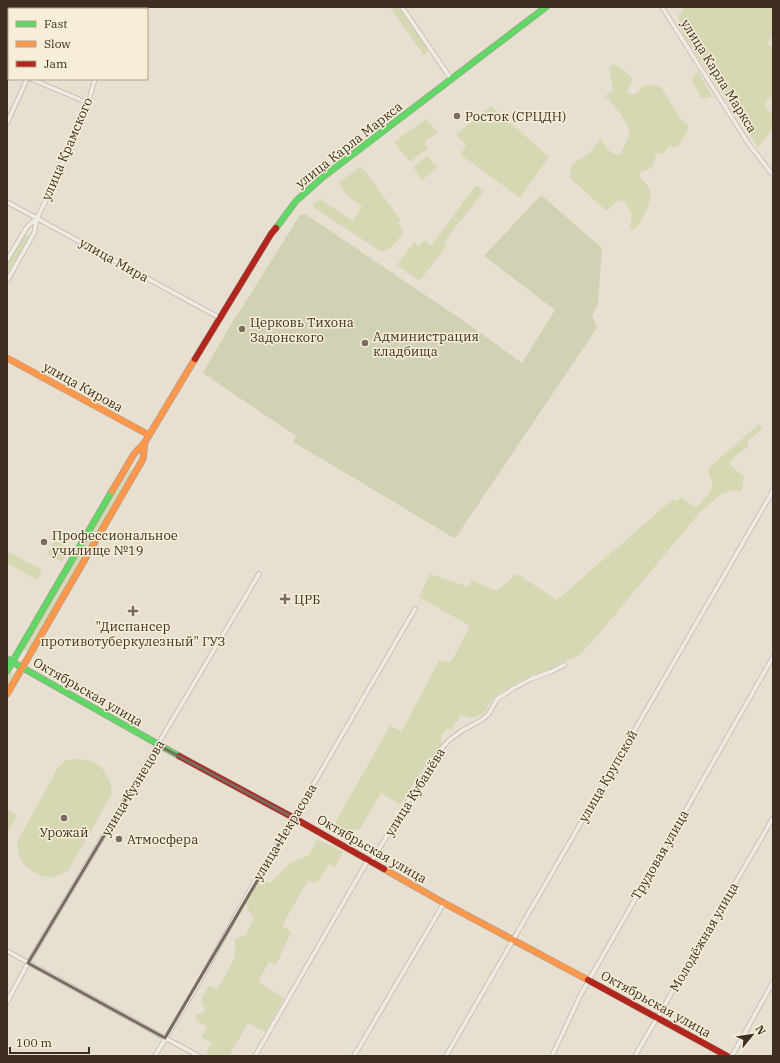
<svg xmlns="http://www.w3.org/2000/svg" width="780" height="1063" viewBox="0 0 780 1063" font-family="'IBM Plex Serif',serif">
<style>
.green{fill:#d6d7b3}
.cemetery{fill:#d1d1b3}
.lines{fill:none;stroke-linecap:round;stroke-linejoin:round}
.street-casing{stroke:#ada599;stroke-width:5}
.fast-casing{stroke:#9c958a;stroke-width:7}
.slow-casing{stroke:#9c958a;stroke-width:7}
.jam-casing{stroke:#9c958a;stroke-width:7}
.street{stroke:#efebe3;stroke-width:4}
.fast{stroke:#63d668;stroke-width:6}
.slow{stroke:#ff974d;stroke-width:6}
.jam{stroke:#b3261e;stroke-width:6}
.marked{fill:none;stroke:#786c5e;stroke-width:3;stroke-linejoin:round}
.poi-dot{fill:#786c5e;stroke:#f7eed8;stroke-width:1.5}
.labels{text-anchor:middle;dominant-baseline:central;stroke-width:3;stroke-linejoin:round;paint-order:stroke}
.street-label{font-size:13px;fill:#3d2e20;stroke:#f7eed8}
.poi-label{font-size:13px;fill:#3d2e20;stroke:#f7eed8;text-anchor:start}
</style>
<rect width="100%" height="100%" fill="#e7e0d1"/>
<g class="green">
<polygon points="390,7 398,7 429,50 424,55"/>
<polygon points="685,7 773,7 773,35 767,43 773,49 773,95 764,104 773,116 773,128 758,147 682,33 678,15"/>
<path d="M 614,64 L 622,69 L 632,78 L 631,84 L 627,91 L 633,95 C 637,93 638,92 641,89 C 647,82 654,85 661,87 L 680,118 L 688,125 L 688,129 L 683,139 L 679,145 L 676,147 L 669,146 L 664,153 L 656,154 C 651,171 656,166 639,173 L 639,175 C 642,180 649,186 650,191 C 652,196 646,215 642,219 C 640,223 637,226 634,230 L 630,229 L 632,215 L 624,200 L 617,201 L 610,208 L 606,210 L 569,177 L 572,165 L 589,153 L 601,139 C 606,147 610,154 619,155 C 624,149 629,139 629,131 C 629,121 612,104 605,96 L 613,90 L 609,67 Z"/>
<polygon points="697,72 699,73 712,96 711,97 702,99 701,98 692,80 693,77"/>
<polygon points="491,106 549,157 520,198 460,154 466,146 456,134"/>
<path d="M 426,119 L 438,132 L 432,137 L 426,140 C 424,143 425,146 428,148 L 411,161 L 409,161 L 394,142 Z"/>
<polygon points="427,156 437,168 422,180 413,167"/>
<path d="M 361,166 L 401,220 L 397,223 L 404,232 C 398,239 391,250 382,252 L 313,207 L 313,204 L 321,198 L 323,201 L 353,221 L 362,206 L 345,194 L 346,192 L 341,189 L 343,187 L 339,183 Z"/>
<polygon points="476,185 484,191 444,242 447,245 421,279 418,280 397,265 414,242 419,246 424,240 431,246"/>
<polygon points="25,234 29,237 7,274 7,265"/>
<path d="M 759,424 L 762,429 L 748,441 L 748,446 L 731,460 L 730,465 L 744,476 L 742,491 L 735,490 L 723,493 L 700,512 L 598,635 L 580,655 L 556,665 L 549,670 L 530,676 L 512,685 L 494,697 L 483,714 L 472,718 L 465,716 L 460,716 L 452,729 L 447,729 C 442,733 439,738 442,745 L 432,755 L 400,805 L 381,793 L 360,829 L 353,830 L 349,839 L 331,830 L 390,726 L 402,731 L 439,661 L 451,662 L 470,626 L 419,597 L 430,574 L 468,587 L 472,580 L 496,591 L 517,574 L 557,600 L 673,499 L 677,501 L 681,497 L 696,508 L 708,495 L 713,485 L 708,469 Z"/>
<polygon points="129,468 133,470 28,652 23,649"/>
<polygon points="55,540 70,549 62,562 47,554"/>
<polygon points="7,551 42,570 37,580 7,563"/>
<polygon points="9,671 15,675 7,688 7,675"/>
<path d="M 77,759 C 81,760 86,759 90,761 C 105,766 111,780 112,794 L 68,871 L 53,878 L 41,876 L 29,869 L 20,860 L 17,842 L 58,768 L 64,761 Z"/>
<polygon points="7,809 17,816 7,834"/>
<polygon points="317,839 343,852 335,867 329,864 321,877 315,883 308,880 282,926 291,932 276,965 269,962 258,982 284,998 265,1032 248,1023 229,1056 211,1056 206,1053 212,1043 201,1037 207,1027 196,1020 196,1015 202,1013 205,1009 201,1000 209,985 216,989 224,979 235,956 235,939 246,935 254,918 249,911 246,903 257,882 262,886 266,881 270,883 289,864 310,854"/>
</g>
<polygon class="cemetery" points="541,195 602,248 598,304 592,315 597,328 456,537 452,537 359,481 293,442 296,436 203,373 235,317 236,317 300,215 305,214 461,319 522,363 555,310 484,256"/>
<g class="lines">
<g class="street-casing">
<g id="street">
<polyline points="402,7 451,79"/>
<polyline points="662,7 748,143 773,175"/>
<polyline points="59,9 60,7"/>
<polyline points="117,9 118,7"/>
<polyline points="31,79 88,103"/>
<polyline points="7,123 27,79"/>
<polyline points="7,202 220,318"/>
<polyline points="7,260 27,227 37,218"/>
<polyline points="7,281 34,233 37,218 48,196 88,103 95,79"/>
<polyline points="371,862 435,757 448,741 463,730 480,721 488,715 497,699 514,688 531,679 550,672 564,665"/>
<polyline points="7,951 165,1038 199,1056"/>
<polyline points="7,1002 28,963 259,574"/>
<polyline points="155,1056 198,984 260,872 294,818 415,609"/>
<polyline points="255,1056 368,860"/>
<polyline points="354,1056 444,903"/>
<polyline points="446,1056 770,496 773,489"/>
<polyline points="552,1056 580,996 589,980 773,657"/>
<polyline points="635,1056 773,818"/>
<polyline points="732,1056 773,982"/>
</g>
</g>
<g class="fast-casing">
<g id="fast">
<polyline points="276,228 296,201 323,177 546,7"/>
<polyline points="7,659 179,756"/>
<polyline points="7,671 112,491"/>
</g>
</g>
<g class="slow-casing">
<g id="slow">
<polyline points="7,358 149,435"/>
<polyline points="112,491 134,454 145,442 195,359"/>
<polyline points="7,694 143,459 145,442"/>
<polyline points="384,869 444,903 588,980"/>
</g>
</g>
<g class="jam-casing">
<g id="jam">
<polyline points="195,359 271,234 276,228"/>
<polyline points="179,756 294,818 384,869"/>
<polyline points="588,980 727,1056"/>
</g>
</g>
<use href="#street" class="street"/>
<use href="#fast" class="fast"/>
<use href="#slow" class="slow"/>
<use href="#jam" class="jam"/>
</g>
<path class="marked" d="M 158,745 L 294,818 L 165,1038 L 28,963 Z"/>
<g class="poi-dot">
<circle cx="457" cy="116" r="4"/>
<circle cx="242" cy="329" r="4"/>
<circle cx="365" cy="343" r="4"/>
<circle cx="44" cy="542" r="4"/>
<path d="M283 593h4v4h4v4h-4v4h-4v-4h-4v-4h4z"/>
<path d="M131 605h4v4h4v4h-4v4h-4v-4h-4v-4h4z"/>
<circle cx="64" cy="818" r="4"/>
<circle cx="119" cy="839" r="4"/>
</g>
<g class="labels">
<g class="street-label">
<text transform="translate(719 76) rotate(58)">улица Карла Маркса</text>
<text transform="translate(349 145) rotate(-38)">улица Карла Маркса</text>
<text transform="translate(67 149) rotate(-67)">улица Крамского</text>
<text transform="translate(114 260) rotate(29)">улица Мира</text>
<text transform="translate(83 387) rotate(29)">улица Кирова</text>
<text transform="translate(88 692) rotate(30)">Октябрьская улица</text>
<text transform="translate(608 776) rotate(-60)">улица Крупской</text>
<text transform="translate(133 788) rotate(-59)">улица Кузнецова</text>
<text transform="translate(415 792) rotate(-58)">улица Кубанёва</text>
<text transform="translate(285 832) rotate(-59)">улица Некрасова</text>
<text transform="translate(372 849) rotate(30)">Октябрьская улица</text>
<text transform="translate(660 855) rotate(-60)">Трудовая улица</text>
<text transform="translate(704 937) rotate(-60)">Молодёжная улица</text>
<text transform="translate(656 1004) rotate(29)">Октябрьская улица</text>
</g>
<g class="poi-label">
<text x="465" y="116">Росток (СРЦДН)</text>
<text x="250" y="322">Церковь Тихона<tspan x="250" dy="15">Задонского</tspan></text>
<text x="373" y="336">Администрация<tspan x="373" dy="15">кладбища</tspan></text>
<text x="52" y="535">Профессиональное<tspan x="52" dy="15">училище №19</tspan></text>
<text x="294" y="599">ЦРБ</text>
<text x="133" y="626" text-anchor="middle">"Диспансер<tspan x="133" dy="15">противотуберкулезный" ГУЗ</tspan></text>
<text x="64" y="832" text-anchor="middle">Урожай</text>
<text x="127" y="839">Атмосфера</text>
</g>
</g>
<rect width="780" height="1063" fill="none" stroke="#3d2e20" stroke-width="16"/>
<rect x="8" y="8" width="140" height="72" fill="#f7eed8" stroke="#ada18e"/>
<rect x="16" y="21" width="20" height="6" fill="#63d668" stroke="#ada18e"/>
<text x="44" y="28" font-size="12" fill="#3d2e20">Fast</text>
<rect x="16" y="41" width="20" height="6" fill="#ff974d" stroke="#ada18e"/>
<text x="44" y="48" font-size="12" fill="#3d2e20">Slow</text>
<rect x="16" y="61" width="20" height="6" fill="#b3261e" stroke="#ada18e"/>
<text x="44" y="68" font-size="12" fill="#3d2e20">Jam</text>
<g transform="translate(752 1035) rotate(60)" stroke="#f7eed8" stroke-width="3" paint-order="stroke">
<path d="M0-3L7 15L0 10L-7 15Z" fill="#3d2e20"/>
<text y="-6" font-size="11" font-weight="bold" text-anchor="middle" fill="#3d2e20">N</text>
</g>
<path d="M10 1047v6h79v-6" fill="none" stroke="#3d2e20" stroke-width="2"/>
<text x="16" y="1047" font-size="12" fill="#3d2e20" stroke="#f7eed8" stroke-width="3" paint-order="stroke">100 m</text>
</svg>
